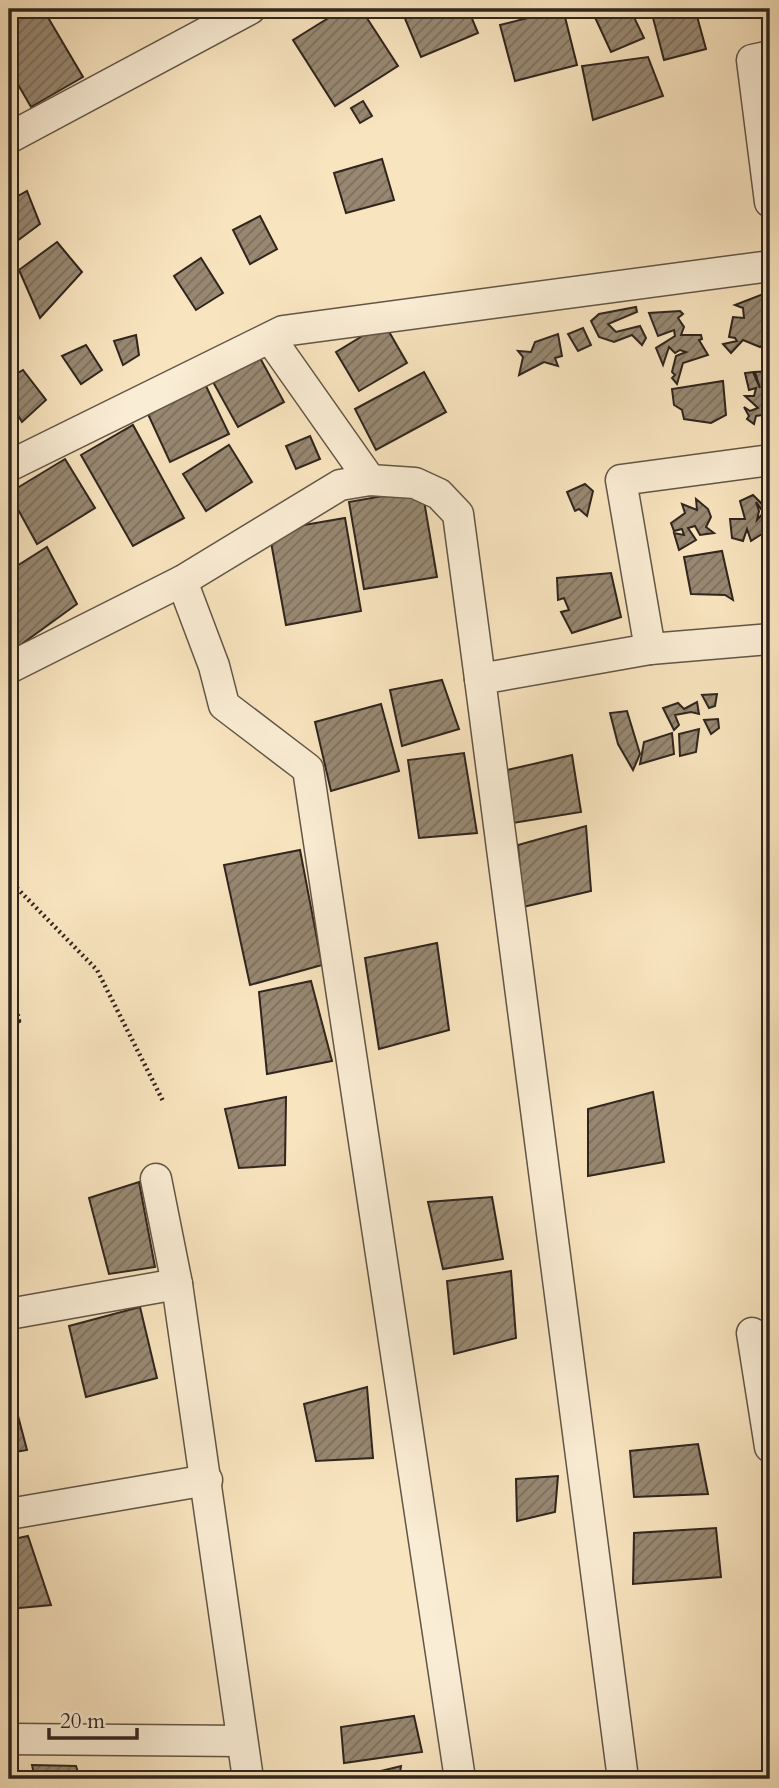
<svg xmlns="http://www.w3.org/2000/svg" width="779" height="1788" viewBox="0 0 779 1788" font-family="Cardo,serif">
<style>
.building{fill:url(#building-hatch);stroke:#30251e;stroke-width:2}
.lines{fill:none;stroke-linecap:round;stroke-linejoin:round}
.minor-casing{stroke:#625546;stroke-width:33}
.path{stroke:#30251e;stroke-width:4.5;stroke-dasharray:2 3.5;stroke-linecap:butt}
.minor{stroke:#faedd5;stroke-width:30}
</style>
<defs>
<pattern id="building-hatch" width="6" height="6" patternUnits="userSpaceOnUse" patternTransform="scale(1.75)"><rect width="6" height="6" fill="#988872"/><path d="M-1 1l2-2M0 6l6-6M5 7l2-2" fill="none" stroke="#7c6f5d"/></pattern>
</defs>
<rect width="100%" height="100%" fill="#f8e4bf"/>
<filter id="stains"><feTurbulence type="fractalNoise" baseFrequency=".00286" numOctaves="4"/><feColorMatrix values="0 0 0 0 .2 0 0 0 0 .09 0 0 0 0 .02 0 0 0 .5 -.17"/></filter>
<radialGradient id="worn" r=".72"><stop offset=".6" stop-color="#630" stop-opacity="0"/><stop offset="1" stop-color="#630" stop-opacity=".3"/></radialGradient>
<g class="building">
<polygon points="9,9 43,9 83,77 31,107 9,69"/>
<polygon points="343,9 361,9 398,66 335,106 293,40"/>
<polygon points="401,9 468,9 478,33 421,57"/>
<polygon points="563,9 577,65 515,81 500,25"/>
<polygon points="603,9 630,9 644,38 611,52 593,13"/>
<polygon points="671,9 695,9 706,49 664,60 652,14"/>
<polygon points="648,57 663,96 593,120 582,66"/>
<polygon points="363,101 372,116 360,123 351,108"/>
<polygon points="382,159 394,200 346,213 334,173"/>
<polygon points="27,191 40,224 9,247 9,201"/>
<polygon points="260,216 277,249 250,264 233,230"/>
<polygon points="57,242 82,272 40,318 19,270"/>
<polygon points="201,258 223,293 196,310 174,276"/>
<polygon points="765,290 769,296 770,338 760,347 743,340 731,353 723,344 737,341 735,338 729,337 733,317 744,318 743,308 735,305 761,295"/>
<polygon points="636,307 637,312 608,324 616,332 640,326 646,338 642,345 632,335 614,342 599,337 591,321 599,314"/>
<polygon points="680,311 683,314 678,318 684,327 681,335 701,335 702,339 699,340 708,355 683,363 677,384 672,378 675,375 672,372 676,356 686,352 680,350 675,353 669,347 663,365 656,348 675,336 674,330 658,336 649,313"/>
<polygon points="384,323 407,363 359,391 336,352"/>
<polygon points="583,328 591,345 578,351 568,334"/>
<polygon points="558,334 562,356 555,358 558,366 544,362 519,375 523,357 518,351 531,352 535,342"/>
<polygon points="136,335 139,355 123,365 114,341"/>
<polygon points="86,345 102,370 81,384 62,356"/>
<polygon points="259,356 284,402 238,427 213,382"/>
<polygon points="23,370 46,400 22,422 9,400 9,378"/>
<polygon points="770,371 770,414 756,416 754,424 747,419 749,416 744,407 750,411 758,408 745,396 754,396 756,388 749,390 745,373 753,372 760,388 755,372"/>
<polygon points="424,372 446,412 376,450 355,409"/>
<polygon points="723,381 726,415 711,423 684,419 682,410 674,405 672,389"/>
<polygon points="205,384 229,434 170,462 147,412"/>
<polygon points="133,425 184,518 133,546 81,455"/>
<polygon points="310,436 320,459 296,469 286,446"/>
<polygon points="229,445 252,482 206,511 183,474"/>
<polygon points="65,459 95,508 37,544 9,493"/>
<polygon points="585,484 593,491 587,516 579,509 575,511 567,492"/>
<polygon points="422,489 437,577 364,589 349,502"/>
<polygon points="753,495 765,507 761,509 756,502 759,511 757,520 766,510 768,513 765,518 768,530 751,541 747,529 743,541 732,538 730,519 745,519 740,501"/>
<polygon points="696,499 708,509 711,517 706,527 714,533 700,535 695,526 688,528 696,540 679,550 674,533 684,535 682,529 674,531 671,523 685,513 682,504 697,510"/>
<polygon points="345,518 361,611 286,625 269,531"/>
<polygon points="47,547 77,604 19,646 9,628 9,571"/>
<polygon points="722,551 733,600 725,595 691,594 684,557"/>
<polygon points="611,573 621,617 572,633 561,612 569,610 564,598 558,600 557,578"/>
<polygon points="442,680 459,729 402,746 390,690"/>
<polygon points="717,694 715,706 709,708 702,695"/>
<polygon points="697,702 699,714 691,712 675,715 679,725 674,730 663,708 678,703 684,709"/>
<polygon points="381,704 399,771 331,791 315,722"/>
<polygon points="627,711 640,754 633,770 618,744 610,713"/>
<polygon points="718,719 719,728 711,734 704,720"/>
<polygon points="699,729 696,752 680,756 679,734"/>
<polygon points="672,733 674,754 640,764 644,742"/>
<polygon points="464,753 477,833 419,838 408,760"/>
<polygon points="572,755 581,812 507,824 503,771"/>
<polygon points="586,826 591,891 523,907 518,845"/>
<polygon points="300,850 322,965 250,985 224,865"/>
<polygon points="437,943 449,1030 379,1049 365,958"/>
<polygon points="311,981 332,1061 267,1074 259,992"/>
<polygon points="653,1092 664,1162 588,1176 588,1109"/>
<polygon points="286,1097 285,1165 239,1168 225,1109"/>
<polygon points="139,1182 155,1267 109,1274 89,1198"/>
<polygon points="492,1197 503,1259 443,1269 428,1202"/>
<polygon points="511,1271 516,1338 454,1354 447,1281"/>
<polygon points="140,1307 157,1378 86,1397 69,1326"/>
<polygon points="9,1382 27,1450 9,1453"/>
<polygon points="367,1387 373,1458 316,1461 304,1404"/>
<polygon points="698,1444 708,1494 634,1497 630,1451"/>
<polygon points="558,1476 555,1512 517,1521 516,1479"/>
<polygon points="716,1528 721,1577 633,1584 634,1533"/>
<polygon points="28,1536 51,1605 9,1609 9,1540"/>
<polygon points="414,1716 422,1752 344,1763 341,1727"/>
<polygon points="32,1765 76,1766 80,1779 35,1779"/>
<polygon points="401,1766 399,1779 348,1779"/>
</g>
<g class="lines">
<g class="minor-casing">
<g id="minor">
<polyline points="770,56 752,60 770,202"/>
<polyline points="9,138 250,9"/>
<polyline points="270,338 370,480"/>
<polyline points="9,466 283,331 770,266"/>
<polyline points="182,581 340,485 370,480 415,483 439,494 458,514 480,679"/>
<polyline points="650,649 770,639"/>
<polyline points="9,668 182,581 214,666 224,705 308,769 460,1779"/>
<polyline points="156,1179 177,1284 248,1779"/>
<polyline points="9,1314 177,1284"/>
<polyline points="752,1333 770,1447"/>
<polyline points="9,1514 207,1480"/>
<polyline points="9,1739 242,1741"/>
<polyline points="623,1779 480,679 650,649 621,480 770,460"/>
</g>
</g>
<g class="path">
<polyline points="9,880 97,970 163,1101"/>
<polyline points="9,971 19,1021 9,1024"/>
</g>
<use href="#minor" class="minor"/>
</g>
<rect width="779" height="1788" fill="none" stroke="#f8e4bf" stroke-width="35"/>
<rect x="10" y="10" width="758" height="1767" fill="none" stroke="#30251e" stroke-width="3.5"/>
<rect x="18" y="18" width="744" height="1753" fill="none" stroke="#30251e" stroke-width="2"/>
<path d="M49 1728v10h88v-10" fill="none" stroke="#30251e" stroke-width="3.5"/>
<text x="60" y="1728" font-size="21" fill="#30251e" stroke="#faedd5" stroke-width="5" paint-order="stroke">20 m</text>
<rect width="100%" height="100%" filter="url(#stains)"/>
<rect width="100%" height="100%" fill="url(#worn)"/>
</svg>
